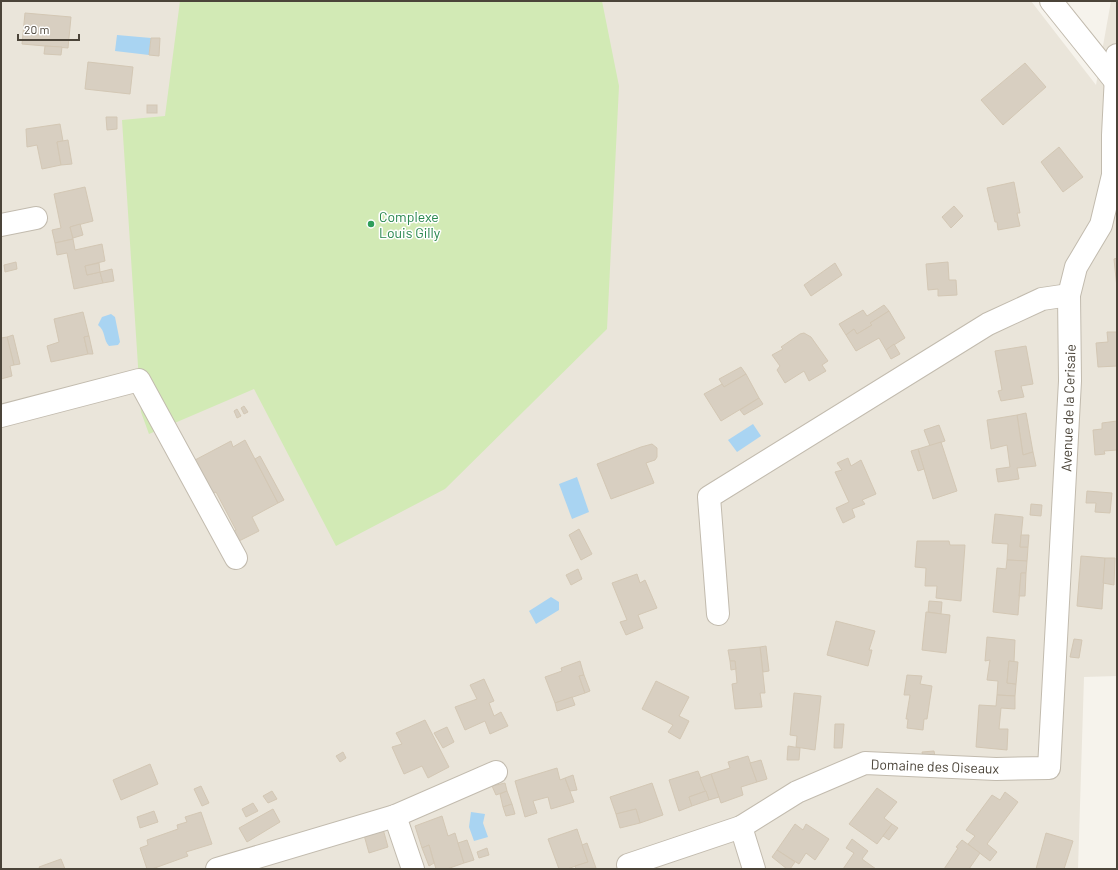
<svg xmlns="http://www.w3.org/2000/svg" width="1118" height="870" viewBox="0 0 1118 870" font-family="Barlow,sans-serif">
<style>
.residential{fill:#eae5da}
.green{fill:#d2eab5}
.water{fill:#a9d4f2}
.building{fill:#d8cfc1;stroke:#d3c7b4}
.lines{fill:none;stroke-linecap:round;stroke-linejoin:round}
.minor-casing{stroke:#c2bbae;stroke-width:24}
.minor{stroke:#fff;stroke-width:22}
.leisure-dot{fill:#2e9e5b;stroke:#fff;stroke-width:1.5}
.labels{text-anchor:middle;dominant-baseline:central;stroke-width:3;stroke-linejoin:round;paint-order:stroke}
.leisure-label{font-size:14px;fill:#27864d;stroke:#fff;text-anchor:start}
.street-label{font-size:14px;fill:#4b4439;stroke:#fff}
</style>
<rect width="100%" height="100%" fill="#f6f3ec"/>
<polygon class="residential" points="1,1 1031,1 1096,85 1111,1 1117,1 1117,676 1084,677 1078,869 1,869"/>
<polygon class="green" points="180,1 602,1 619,86 607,329 445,489 336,546 254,389 149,434 141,412 122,120 165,116"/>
<g class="water">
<polygon points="117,35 151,38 149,55 115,51"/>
<path d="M 111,314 L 115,317 L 120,342 L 118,345 L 109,346 C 103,340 106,331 98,325 L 102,317 Z"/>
<polygon points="753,424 761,436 737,452 728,440"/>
<polygon points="577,477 589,512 572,519 559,484"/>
<polygon points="551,597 559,602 559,610 536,624 529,611"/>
<polygon points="471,812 485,814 483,823 488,837 474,841 469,827"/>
</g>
<g class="building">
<polygon points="25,13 71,17 68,48 22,44"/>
<polygon points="151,38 160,38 159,56 149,55"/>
<polygon points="45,46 62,47 61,55 44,54"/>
<polygon points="88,62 133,67 130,94 85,89"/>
<polygon points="1025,63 1046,87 1003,125 981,100"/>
<rect x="147" y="105" width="10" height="8"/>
<polygon points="106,117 117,117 117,129 107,130"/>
<polygon points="60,124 63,141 57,142 61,165 42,169 37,145 27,147 26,129"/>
<polygon points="68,140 72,164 61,165 57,142"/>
<polygon points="1059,147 1083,177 1063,192 1041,162"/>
<polygon points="1014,182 1020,213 1017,213 1020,226 998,230 997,222 995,222 987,188"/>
<polygon points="85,187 93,221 70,227 73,239 55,243 52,230 61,228 54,194"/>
<polygon points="954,206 963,216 951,228 942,217"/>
<polygon points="80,224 83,235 73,238 70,227"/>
<polygon points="73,239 75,250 102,244 105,261 85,266 87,275 100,272 103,283 74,289 67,253 57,255 55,243"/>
<polygon points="1117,258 1117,288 1114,259"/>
<polygon points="16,262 17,269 5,272 4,265"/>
<polygon points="948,262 949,280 956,280 957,295 938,296 938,289 928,290 926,264"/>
<polygon points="99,263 100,272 87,275 85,266"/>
<polygon points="835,263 842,275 811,296 804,285"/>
<polygon points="112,269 114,281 103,283 100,272"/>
<polygon points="884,305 889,311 870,323 872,325 857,334 854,329 846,335 839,324 863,310 867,316"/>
<polygon points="889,311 905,338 886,350 879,338 856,351 846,335 854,329 857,334 872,325 870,323"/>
<polygon points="83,312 89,336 84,337 88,354 51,362 47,346 59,342 54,319"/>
<polygon points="1107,332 1117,332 1117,366 1098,367 1096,343 1108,342"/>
<polygon points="804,333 811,337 828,361 822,365 826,371 809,381 804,371 785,383 777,370 780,366 772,355 783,349 781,347 800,334"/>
<polygon points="13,335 20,364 14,365 7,337"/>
<polygon points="89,336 93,354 88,354 84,337"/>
<polygon points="7,337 14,365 10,366 12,376 1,379 1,338"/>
<polygon points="894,344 900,354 891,359 886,350"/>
<polygon points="1026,346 1033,384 1021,386 1024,397 1001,401 998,391 1002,390 995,351"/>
<polygon points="741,367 746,374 724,387 719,379"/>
<polygon points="746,374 759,398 721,421 704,394 722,384 724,387"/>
<polygon points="759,398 763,404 744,415 740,410"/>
<polygon points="244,406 248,412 244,414 241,408"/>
<polygon points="237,409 241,416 237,418 234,411"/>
<polygon points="1026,413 1033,452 1023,455 1017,415"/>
<polygon points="1017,415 1023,455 1033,452 1036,466 1017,468 1019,479 998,482 996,469 1010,467 1007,445 991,449 987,420"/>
<polygon points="1117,421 1117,450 1104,451 1105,454 1095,455 1093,430 1102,429 1102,423"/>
<polygon points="939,425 945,441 930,446 924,430"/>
<polygon points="245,440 278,503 252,517 259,531 237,542 232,532 236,530 216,492 212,494 195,460 231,441 233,447"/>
<polygon points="941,442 957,491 933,499 918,449"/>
<polygon points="652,444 657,448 657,457 655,460 646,463 654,483 611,499 597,464 641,447"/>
<polygon points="918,449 924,469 918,471 911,451"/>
<polygon points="260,456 284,500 278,503 255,459"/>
<polygon points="848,458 851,466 861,460 876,494 862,500 865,504 852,509 855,517 843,523 836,508 849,502 835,472 842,470 837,463"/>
<polygon points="1087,491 1112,493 1110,513 1095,512 1096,503 1086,503"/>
<polygon points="1031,504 1042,505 1041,516 1030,515"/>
<polygon points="995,514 1023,517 1020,547 1028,547 1027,561 1007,560 1008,544 992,543"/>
<polygon points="579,529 592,554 581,560 569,535"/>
<polygon points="1021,535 1029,535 1028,547 1020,547"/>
<polygon points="917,541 949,541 950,545 965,545 961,601 936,598 937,586 925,586 926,568 915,567"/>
<polygon points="1081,556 1105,558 1102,609 1077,606"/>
<polygon points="1105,558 1115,558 1114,585 1103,583"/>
<polygon points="1007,560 1027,561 1026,573 1021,573 1018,615 993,612 997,568 1006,569"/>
<polygon points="578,569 582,579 571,585 566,575"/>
<polygon points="1021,573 1026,573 1025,596 1019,596"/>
<polygon points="637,574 640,583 645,580 657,608 638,615 643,628 626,635 620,622 627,620 612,583"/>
<polygon points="929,601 942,602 941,614 928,612"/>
<polygon points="926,612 950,615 946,653 922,650"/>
<polygon points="836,621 875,631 869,650 872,650 868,666 827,655"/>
<polygon points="987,637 1015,640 1014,662 1009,661 1007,683 1016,684 1015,696 997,695 998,681 987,680 990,660 985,661"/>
<polygon points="1074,639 1082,640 1079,658 1070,657"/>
<polygon points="766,646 769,671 763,672 760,647"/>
<polygon points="760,647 765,693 760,693 762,707 735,709 732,684 737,683 735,661 730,661 728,650"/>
<polygon points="580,661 584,675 579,676 585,693 555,703 545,677 562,671 561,668"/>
<polygon points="730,661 735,661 736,669 731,670"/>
<polygon points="1009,661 1018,662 1016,684 1007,683"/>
<polygon points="584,675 590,691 585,693 579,676"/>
<polygon points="907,675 922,676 920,684 932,686 927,719 924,719 923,730 907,728 908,719 906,719 910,695 904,695"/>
<polygon points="484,679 494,701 489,703 494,716 501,712 508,726 490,734 485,721 465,730 455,707 477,699 470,685"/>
<polygon points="656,681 689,697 679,716 689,721 680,739 668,732 673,725 642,709"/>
<polygon points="794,693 821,696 815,750 796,747 797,736 790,735"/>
<polygon points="997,695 1015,696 1015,709 1001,708 999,729 1008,729 1007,750 976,747 979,705 996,706"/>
<polygon points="572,697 575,705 557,711 555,703"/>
<polygon points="425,720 449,767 428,778 422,766 404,774 392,747 402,744 396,733"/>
<polygon points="835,724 844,724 842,748 834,748"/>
<polygon points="447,727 454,742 443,748 434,733"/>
<polygon points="788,746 800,748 799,760 787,760"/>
<polygon points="934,751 935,756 923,757 922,752"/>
<polygon points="343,752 346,758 340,762 336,756"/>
<polygon points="748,756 757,782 741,787 743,795 721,803 711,774 730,768 728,762"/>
<polygon points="761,760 767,779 757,782 750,763"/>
<polygon points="150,764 158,784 121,800 113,780"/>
<polygon points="557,768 560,780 565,778 574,802 551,809 548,797 533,801 537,813 525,817 515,781"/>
<polygon points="698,771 706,791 689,797 692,806 679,811 669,780"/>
<polygon points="711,774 719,797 709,800 700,778"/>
<polygon points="573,775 577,790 570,791 565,778"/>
<polygon points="505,783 507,791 496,795 492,786"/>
<polygon points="652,783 663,815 640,823 636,809 616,814 610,797"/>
<polygon points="201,786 209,803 202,806 194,789"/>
<polygon points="877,788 897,802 884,818 892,824 877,844 849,824"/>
<polygon points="272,791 277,799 268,803 263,796"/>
<polygon points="507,791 512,804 503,807 500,794"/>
<polygon points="706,791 709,800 692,806 689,797"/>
<polygon points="1005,792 1018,802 987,844 997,852 990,861 968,844 975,836 966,830 992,795 1000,800"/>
<polygon points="253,803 258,811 246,817 242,809"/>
<polygon points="512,804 515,814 506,816 503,807"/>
<polygon points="273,809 280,822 247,842 239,828"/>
<polygon points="636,809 640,823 620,828 616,814"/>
<polygon points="154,811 158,822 140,828 137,817"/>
<polygon points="201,812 212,844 186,852 188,856 152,869 147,869 140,848 148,845 147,840 178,829 177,825 187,822 185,817"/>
<polygon points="442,816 448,836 455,833 464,863 447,869 436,869 429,845 422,848 415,826"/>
<polygon points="795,824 803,830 806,824 829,839 815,860 806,853 799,864 777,850"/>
<polygon points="892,824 898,828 889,840 883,836"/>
<polygon points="383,829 388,847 369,853 364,835"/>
<polygon points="577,829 588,862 567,869 559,869 548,839"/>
<polygon points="1046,833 1073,841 1064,869 1036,869"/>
<polygon points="852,839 868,851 862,859 876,869 843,869 854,853 846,848"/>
<polygon points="467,840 474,860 464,863 458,843"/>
<polygon points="962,840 980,853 969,869 944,869 958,848 956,847"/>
<polygon points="587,843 596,868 576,869 575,866 588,862 582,845"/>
<polygon points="429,845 434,863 429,866 422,848"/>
<polygon points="487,848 489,855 479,858 477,852"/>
<polygon points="777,850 795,862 790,869 787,869 772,857"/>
<polygon points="61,859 65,869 40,869 39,867"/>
</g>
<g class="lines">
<g class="minor-casing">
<g id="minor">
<polyline points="1051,1 1116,82"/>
<polyline points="1,225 36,218"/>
<polyline points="1,416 139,380 236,558"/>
<polyline points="718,614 709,497 988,324 1042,299 1069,295"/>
<polyline points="395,816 413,869"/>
<polyline points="741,827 754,869"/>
<polyline points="217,869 395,816 496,772"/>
<polyline points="630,869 628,865 741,827 797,792 865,763 996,769 1049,768 1070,381 1069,295 1076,267 1101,225 1113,175 1113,135 1117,55"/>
</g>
</g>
<use href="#minor" class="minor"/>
</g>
<circle class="leisure-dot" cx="371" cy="224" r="4"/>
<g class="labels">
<g class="leisure-label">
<text x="379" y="216">Complexe<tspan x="379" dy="16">Louis Gilly</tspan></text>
</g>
<g class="street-label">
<text transform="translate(1068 408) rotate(-88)">Avenue de la Cerisaie</text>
<text transform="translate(935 766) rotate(2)">Domaine des Oiseaux</text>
</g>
</g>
<rect width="1118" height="870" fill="none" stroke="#4b4439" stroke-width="4"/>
<path d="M18 34v6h61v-6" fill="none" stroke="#4b4439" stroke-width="2"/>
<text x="24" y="34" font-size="12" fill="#4b4439" stroke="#ffffff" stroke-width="3" paint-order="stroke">20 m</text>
</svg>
